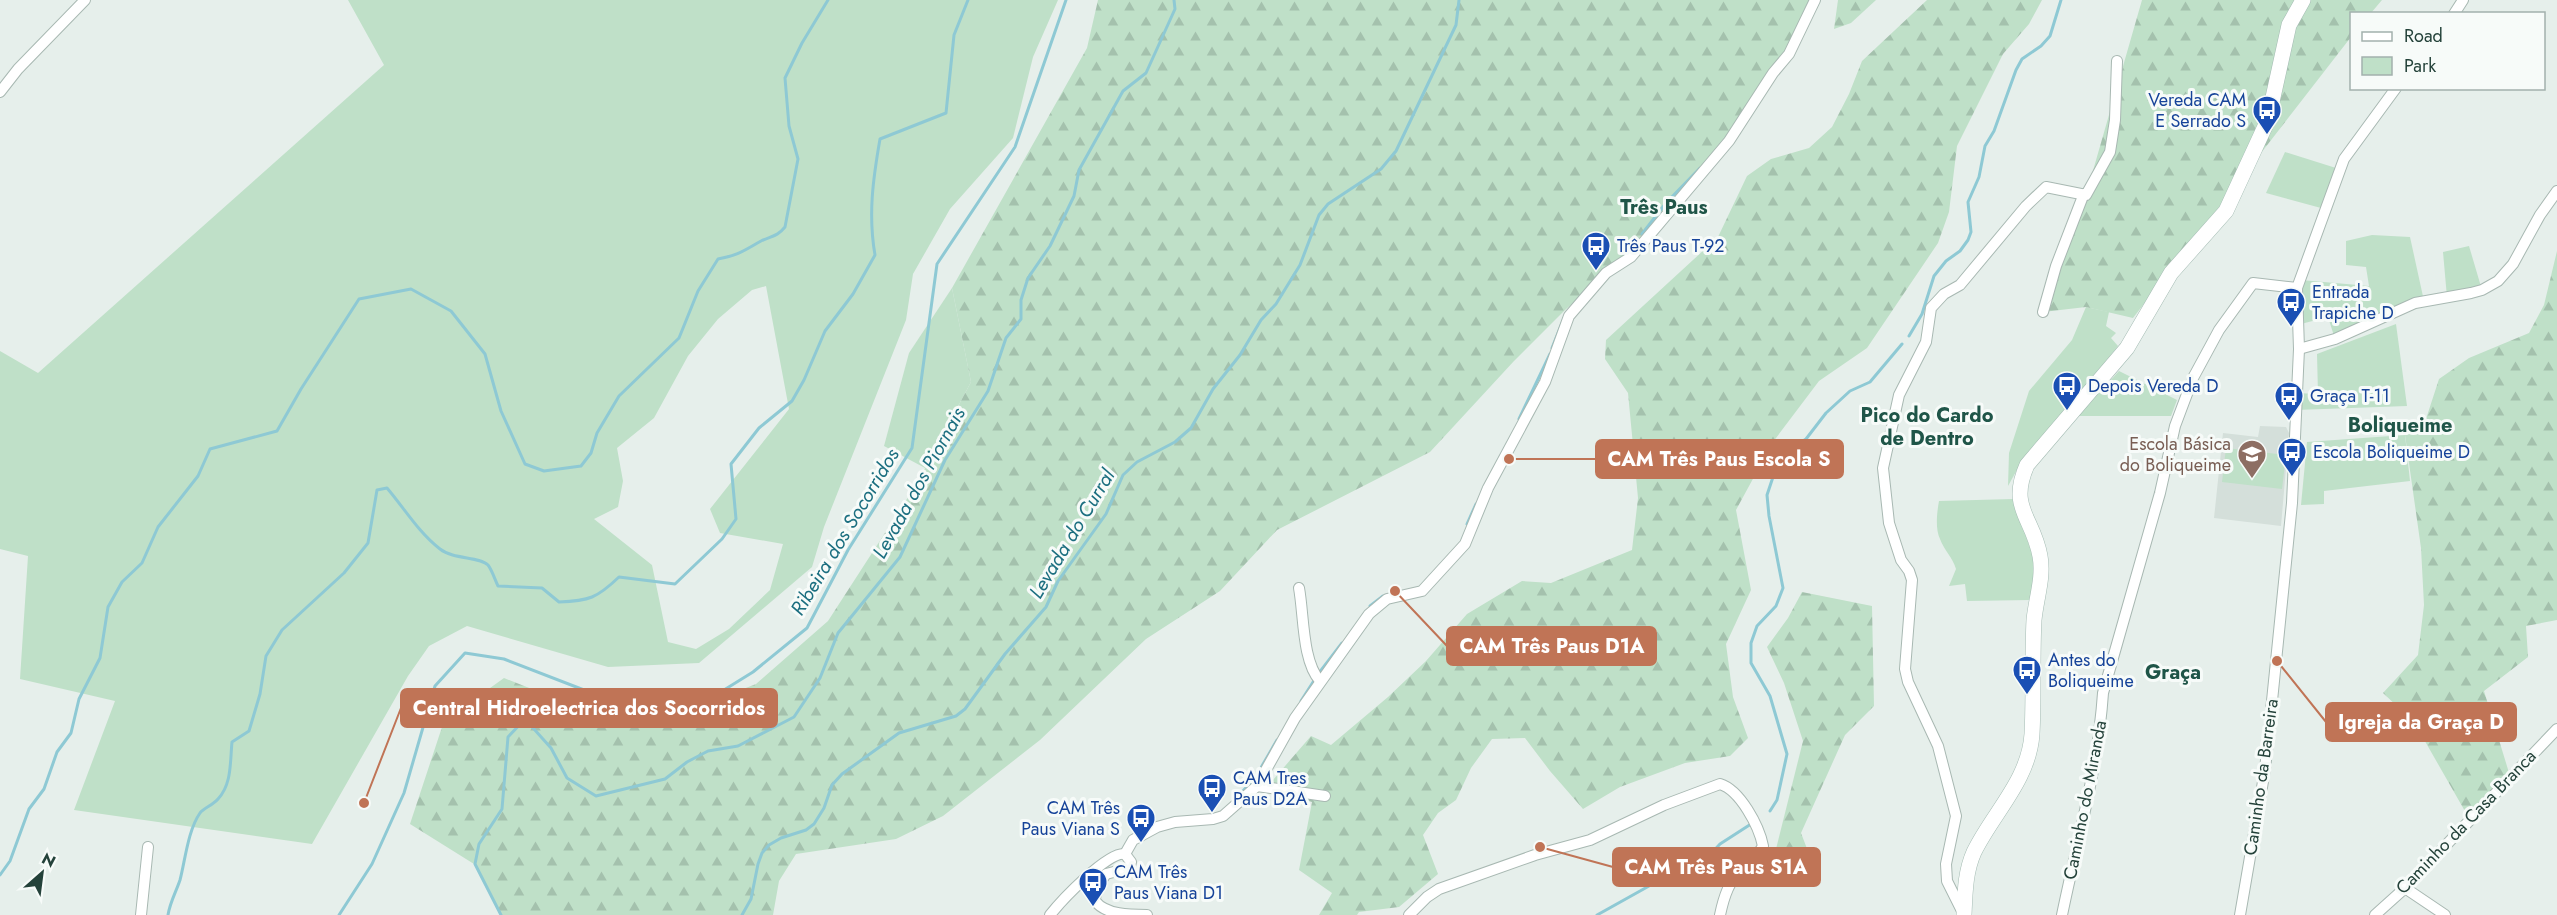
<svg xmlns="http://www.w3.org/2000/svg" width="2557" height="915" viewBox="0 0 2557 915" font-family="Jost,sans-serif">
<style>
.built{fill:#d4dfda}
.green{fill:#bfe0c8;fill-rule:evenodd}
.forest{fill:url(#forest-firs)}
.lines{fill:none;stroke-linecap:round;stroke-linejoin:round}
.stream{stroke:#8ec9d4;stroke-width:3}
.street-casing{stroke:#a8b8b2;stroke-width:12}
.secondary-casing{stroke:#a4bbb3;stroke-width:16}
.street{stroke:#fff;stroke-width:10}
.secondary{stroke:#fff;stroke-width:15}
.labels{text-anchor:middle;dominant-baseline:central;stroke-width:6;stroke-linejoin:round;paint-order:stroke}
.transit-label{font-size:18px;fill:#164399;stroke:#f7fbf9;text-anchor:start}
.education-label{font-size:18px;fill:#785e54;stroke:#f7fbf9;text-anchor:end}
.street-label{font-size:18px;fill:#24423a;stroke:#f7fbf9}
.neighbourhood-label{font-size:20px;font-weight:bold;fill:#1f5548;stroke:#f7fbf9}
.water-label{font-size:20px;font-style:italic;fill:#1c6f80;stroke:#f7fbf9}
.leader{fill:none;stroke:#c07456;stroke-width:2}
.callout-dot{fill:#c07456;stroke:#f7fbf9;stroke-width:2}
.callout{fill:#c07456;stroke:#c07456;stroke-width:2}
.callout-label{font-size:20px;text-anchor:middle;font-weight:bold;fill:#fff}
</style>
<defs>
<pattern id="forest-firs" width="22" height="20" patternUnits="userSpaceOnUse" patternTransform="scale(1.5)"><rect width="22" height="20" fill="#bfe0c8"/><path d="M5 1l3.5 6h-7zM16 11l3.5 6h-7z" fill="#a4c1ad"/></pattern>
</defs>
<rect width="100%" height="100%" fill="#e6efeb"/>
<polygon class="built" points="2260,426 2286,427 2289,433 2281,526 2214,518 2223,433 2258,437"/>
<g class="green">
<path d="M 348,0 L 1058,0 L 1033,57 L 1013,138 L 950,209 L 913,274 L 906,320 L 824,527 L 812,567 L 699,663 L 608,667 L 467,626 L 429,646 L 408,676 L 312,844 L 74,810 L 115,701 L 20,679 L 28,556 L 0,549 L 0,351 L 38,373 L 384,65 ZM 766,286 L 789,409 L 710,509 L 720,533 L 783,544 L 770,590 L 729,629 L 696,649 L 668,642 L 652,565 L 594,519 L 618,507 L 623,481 L 617,448 L 654,418 L 688,356 L 718,319 L 752,290 Z"/>
<polygon points="2285,152 2336,168 2321,208 2266,193"/>
<polygon points="2372,235 2410,237 2424,301 2335,339 2328,317 2297,325 2301,280 2369,286 2366,267 2346,265 2346,241"/>
<polygon points="2469,246 2482,290 2447,297 2443,252"/>
<polygon points="952,288 971,382 925,468 884,446 909,353"/>
<polygon points="2086,307 2109,312 2106,326 2116,333 2111,338 2118,346 2018,468 2008,486 2009,453 2029,391 2072,340"/>
<polygon points="2396,324 2407,406 2296,410 2296,393 2318,394 2317,354"/>
<polygon points="2119,371 2177,400 2171,416 2078,416"/>
<polygon points="2405,435 2410,481 2324,491 2324,504 2301,505 2307,442"/>
<polygon points="2226,448 2286,455 2282,489 2222,482"/>
<path d="M 2013,499 L 2034,559 L 2034,582 L 2031,600 L 1967,601 L 1965,584 L 1949,586 L 1956,569 C 1953,558 1944,550 1940,539 C 1935,529 1937,512 1939,501 Z"/>
</g>
<g class="forest">
<polygon points="1098,0 1815,0 1799,35 1729,141 1631,257 1606,273 1565,310 1514,361 1430,452 1277,530 1220,591 1146,639 1040,740 943,816 896,839 796,854 779,881 773,915 500,915 474,864 410,824 444,721 504,678 609,720 671,717 756,684 828,621 916,485 971,382 952,288 1087,48"/>
<polygon points="1838,0 1876,0 1851,23 1834,29"/>
<polygon points="1927,0 2042,0 2029,24 2003,54 1957,146 1949,212 1938,243 1867,348 1819,381 1773,442 1736,510 1751,590 1726,644 1733,697 1748,738 1730,756 1685,763 1620,787 1583,809 1550,771 1525,738 1492,739 1471,768 1456,800 1438,813 1423,835 1438,874 1399,907 1359,912 1357,915 1319,915 1332,893 1299,870 1312,802 1266,788 1311,736 1331,745 1388,697 1426,661 1467,614 1522,581 1551,583 1632,550 1638,498 1628,393 1605,359 1606,340 1718,237 1747,176 1771,159 1809,148 1832,127 1849,94 1862,61"/>
<polygon points="2142,0 2382,0 2371,13 2352,14 2351,37 2133,318 2086,307 2043,312 2086,195"/>
<polygon points="2557,251 2557,620 2526,626 2528,657 2484,691 2510,776 2470,820 2414,722 2383,693 2418,655 2424,605 2421,548 2405,435 2425,422 2439,379 2469,358 2529,333 2544,305"/>
<polygon points="1802,592 1872,606 1874,706 1845,735 1801,833 1811,859 1796,875 1774,857 1803,741 1784,683 1767,647 1788,618"/>
</g>
<g class="lines">
<g class="stream">
<polyline points="1642,234 1666,203 1700,168"/>
<polyline points="1909,336 1922,314 1934,276 1946,261 1960,251 1968,240 1971,232 1968,202 1979,177 1985,146 1994,131 2016,70 2022,59 2041,46 2050,36 2061,0"/>
<polyline points="1552,348 1564,318"/>
<polyline points="1519,419 1550,354"/>
<polyline points="1467,524 1476,504"/>
<polyline points="1370,606 1383,596"/>
<polyline points="1319,673 1342,643"/>
<polyline points="1301,701 1315,679"/>
<polyline points="1241,793 1255,778 1277,740"/>
<polyline points="1770,811 1777,800 1787,754 1770,696 1751,663 1751,643 1757,626 1776,606 1783,588 1769,516 1767,495 1778,462 1789,450 1806,439 1826,413 1850,391 1870,382 1902,344"/>
<path d="M 0,875 L 10,861 L 29,809 L 44,789 L 57,752 L 71,733 L 79,699 L 100,658 L 108,607 L 122,582 L 142,563 L 158,527 L 198,476 L 210,449 L 277,431 L 301,389 L 359,299 L 411,289 L 451,311 L 485,354 L 501,411 L 525,464 L 544,471 L 581,466 L 591,453 L 597,433 L 619,396 L 679,338 L 698,291 L 718,259 C 739,255 743,251 761,241 C 771,236 777,237 785,227 L 798,159 L 789,126 L 785,78 L 802,43 L 828,0"/>
<path d="M 168,915 C 170,902 176,892 180,880 C 185,861 188,830 200,813 C 204,808 213,805 218,799 C 232,784 230,762 232,742 L 249,731 L 260,694 L 266,656 L 282,630 L 344,573 L 368,543 L 377,490 L 387,488 C 404,508 419,533 440,549 C 454,560 479,556 488,565 C 492,570 495,580 498,586 L 542,588 L 559,602 C 589,601 597,598 619,577 L 675,584 L 722,539 L 736,519 L 731,464 L 759,428 L 792,401 L 804,380 L 825,331 L 853,294 L 875,255 C 868,215 873,179 880,139 L 946,113 L 954,35 L 968,0"/>
<polyline points="339,915 372,864 404,793 435,686 465,653 504,659 610,700 711,698 753,672 807,628 848,550 912,448 937,264 1015,147 1066,0"/>
<polyline points="501,915 475,864 479,844 502,809 508,737 525,719 551,748 567,778 596,796 665,779 687,762 708,751 738,746 794,717 820,678 838,633 900,557 945,460 988,391 1006,338 1021,319 1021,300 1028,278 1050,246 1074,196 1079,170 1123,91 1146,73 1175,9 1174,0"/>
<polyline points="742,915 751,899 758,864 762,853 769,845 781,838 806,830 814,824 824,808 832,785 842,774 899,733 956,716 965,709 1005,654 1046,607 1058,581 1106,514 1123,475 1137,462 1175,442 1191,428 1213,389 1240,355 1261,320 1276,304 1300,265 1319,215 1328,204 1381,169 1396,151 1456,25 1459,0"/>
<polyline points="1597,915 1649,886 1706,859 1720,844 1751,824"/>
</g>
<g class="street-casing">
<g id="street">
<polyline points="2454,14 2463,0"/>
<polyline points="0,92 18,69 85,0"/>
<polyline points="2043,312 2056,266 2083,196"/>
<polyline points="2299,349 2335,339 2415,303 2471,293 2482,290 2498,281 2513,264 2540,215 2557,191"/>
<path d="M 1299,588 C 1304,615 1302,661 1320,681"/>
<polyline points="1257,786 1325,796"/>
<polyline points="1125,854 1133,840 1157,827 1175,822 1213,819 1223,816 1257,786 1295,718 1369,614 1387,599 1422,591 1465,544 1488,488 1545,382 1569,316 1606,273 1631,257 1729,141 1773,73 1789,54 1815,0"/>
<path d="M 1125,854 L 1131,862 L 1129,868 L 1106,874 L 1096,888 L 1095,901 C 1106,915 1130,915 1147,915"/>
<polyline points="2405,888 2445,915"/>
<polyline points="141,915 148,847"/>
<path d="M 1050,915 C 1061,901 1108,851 1125,854"/>
<path d="M 1409,915 L 1427,897 L 1439,889 L 1535,855 L 1590,840 L 1664,805 L 1720,784 C 1740,790 1759,826 1763,846 C 1758,856 1750,860 1743,867 C 1729,881 1724,896 1720,915"/>
<polyline points="1964,915 1947,881 1946,864 1956,816 1938,746 1908,682 1905,669 1912,580 1909,571 1901,560 1889,523 1883,468 1899,395 1926,342 1931,308 1944,294 1960,285 2026,206 2046,187 2086,195 2110,152 2115,120 2117,61"/>
<path d="M 2062,915 C 2077,842 2098,768 2103,693 L 2160,493 L 2175,426 L 2193,378 L 2219,330 L 2253,283 L 2297,288"/>
<polyline points="2240,915 2265,770 2292,503 2299,349 2297,288 2344,159 2396,88"/>
<polyline points="2375,915 2405,888 2557,729"/>
</g>
</g>
<g class="secondary-casing">
<path id="secondary" d="M 1964,915 C 1965,894 1965,872 1974,852 C 1993,813 2029,780 2032,734 C 2034,696 2032,658 2034,620 C 2036,599 2044,577 2040,556 C 2033,517 2008,508 2027,465 L 2127,348 L 2171,273 L 2226,211 L 2268,120 L 2289,25 L 2303,0"/>
</g>
<use href="#street" class="street"/>
<use href="#secondary" class="secondary"/>
</g>
<defs>
<g id="bus-pin" transform="scale(1.5)"><path d="M0 17L-7.5 6A9.5 9.5 0 1 1 7.5 6Z" fill="#1a4fb4" stroke="#f7fbf9"/><path d="M-5-6H5V4H4V6H2V4H-2V6H-4V4H-5ZM-3.5-4V0h7V-4ZM-3.5 1.2v1.5H-2V1.2ZM2 1.2v1.5H3.5V1.2Z" fill="#fff"/></g>
<g id="school-pin" transform="scale(1.5)"><path d="M0 17L-7.5 6A9.5 9.5 0 1 1 7.5 6Z" fill="#8d6e63" stroke="#f7fbf9"/><path d="M0-5L7-2L0 1L-7-2ZM-4 1L0 2.5L4 1V4Q0 6-4 4Z" fill="#fff"/></g>
</defs>
<g fill-rule="evenodd">
<use href="#bus-pin" x="2267" y="110"/>
<use href="#bus-pin" x="1596" y="246"/>
<use href="#bus-pin" x="2291" y="302"/>
<use href="#bus-pin" x="2067" y="386"/>
<use href="#bus-pin" x="2289" y="396"/>
<use href="#bus-pin" x="2292" y="452"/>
<use href="#school-pin" x="2252" y="454"/>
<use href="#bus-pin" x="2027" y="670"/>
<use href="#bus-pin" x="1212" y="788"/>
<use href="#bus-pin" x="1141" y="818"/>
<use href="#bus-pin" x="1093" y="882"/>
</g>
<g class="labels">
<g class="transit-label">
<text x="2246" y="100" text-anchor="end">Vereda CAM<tspan x="2246" dy="21">E Serrado S</tspan></text>
<text x="1617" y="246">Três Paus T-92</text>
<text x="2312" y="292">Entrada<tspan x="2312" dy="21">Trapiche D</tspan></text>
<text x="2088" y="386">Depois Vereda D</text>
<text x="2310" y="396">Graça T-11</text>
<text x="2313" y="452">Escola Boliqueime D</text>
<text x="2048" y="660">Antes do<tspan x="2048" dy="21">Boliqueime</tspan></text>
<text x="1233" y="778">CAM Tres<tspan x="1233" dy="21">Paus D2A</tspan></text>
<text x="1120" y="808" text-anchor="end">CAM Três<tspan x="1120" dy="21">Paus Viana S</tspan></text>
<text x="1114" y="872">CAM Três<tspan x="1114" dy="21">Paus Viana D1</tspan></text>
</g>
<g class="education-label">
<text x="2231" y="444">Escola Básica<tspan x="2231" dy="21">do Boliqueime</tspan></text>
</g>
<g class="street-label">
<text transform="translate(2261 777) rotate(-82)">Caminho da Barreira</text>
<text transform="translate(2085 800) rotate(-79)">Caminho do Miranda</text>
<text transform="translate(2466 822) rotate(-46)">Caminho da Casa Branca</text>
</g>
<g class="neighbourhood-label">
<text x="1664" y="207">Três Paus</text>
<text x="1927" y="415">Pico do Cardo<tspan x="1927" dy="23">de Dentro</tspan></text>
<text x="2400" y="425">Boliqueime</text>
<text x="2173" y="672">Graça</text>
</g>
<g class="water-label">
<text transform="translate(919 483) rotate(-61)">Levada dos Piornais</text>
<text transform="translate(845 532) rotate(-59)">Ribeira dos Socorridos</text>
<text transform="translate(1072 534) rotate(-59)">Levada do Curral</text>
</g>
</g>
<path class="leader" d="M1509 459L1596 459M1395 591L1447 646M364 803L401 708M2277 661L2326 722M1540 847L1613 867"/>
<g class="callout-dot">
<circle cx="1509" cy="459" r="6"/>
<circle cx="1395" cy="591" r="6"/>
<circle cx="364" cy="803" r="6"/>
<circle cx="2277" cy="661" r="6"/>
<circle cx="1540" cy="847" r="6"/>
</g>
<g class="callout">
<rect x="1596" y="440" width="247" height="38" rx="6"/>
<rect x="1447" y="627" width="209" height="38" rx="6"/>
<rect x="401" y="689" width="376" height="38" rx="6"/>
<rect x="2326" y="703" width="190" height="38" rx="6"/>
<rect x="1613" y="848" width="207" height="38" rx="6"/>
</g>
<g class="callout-label">
<text x="1719" y="466">CAM Três Paus Escola S</text>
<text x="1552" y="653">CAM Três Paus D1A</text>
<text x="589" y="715">Central Hidroelectrica dos Socorridos</text>
<text x="2421" y="729">Igreja da Graça D</text>
<text x="1716" y="874">CAM Três Paus S1A</text>
</g>
<rect x="2350" y="12" width="195" height="78" fill="#f7fbf9" stroke="#a3b1ad" stroke-width="1.5"/>
<rect x="2362" y="32" width="30" height="9" fill="#ffffff" stroke="#a3b1ad" stroke-width="1.5"/>
<text x="2404" y="42" font-size="18" fill="#24423a">Road</text>
<rect x="2362" y="57" width="30" height="18" fill="#bfe0c8" stroke="#a3b1ad" stroke-width="1.5"/>
<text x="2404" y="72" font-size="18" fill="#24423a">Park</text>
<g transform="translate(42 873) rotate(28)" stroke="#f7fbf9" stroke-width="4.5" paint-order="stroke">
<path d="M0-4.5L10 22L0 15L-10 22Z" fill="#24423a"/>
<text y="-9" font-size="16" font-weight="bold" text-anchor="middle" fill="#24423a">N</text>
</g>
</svg>
